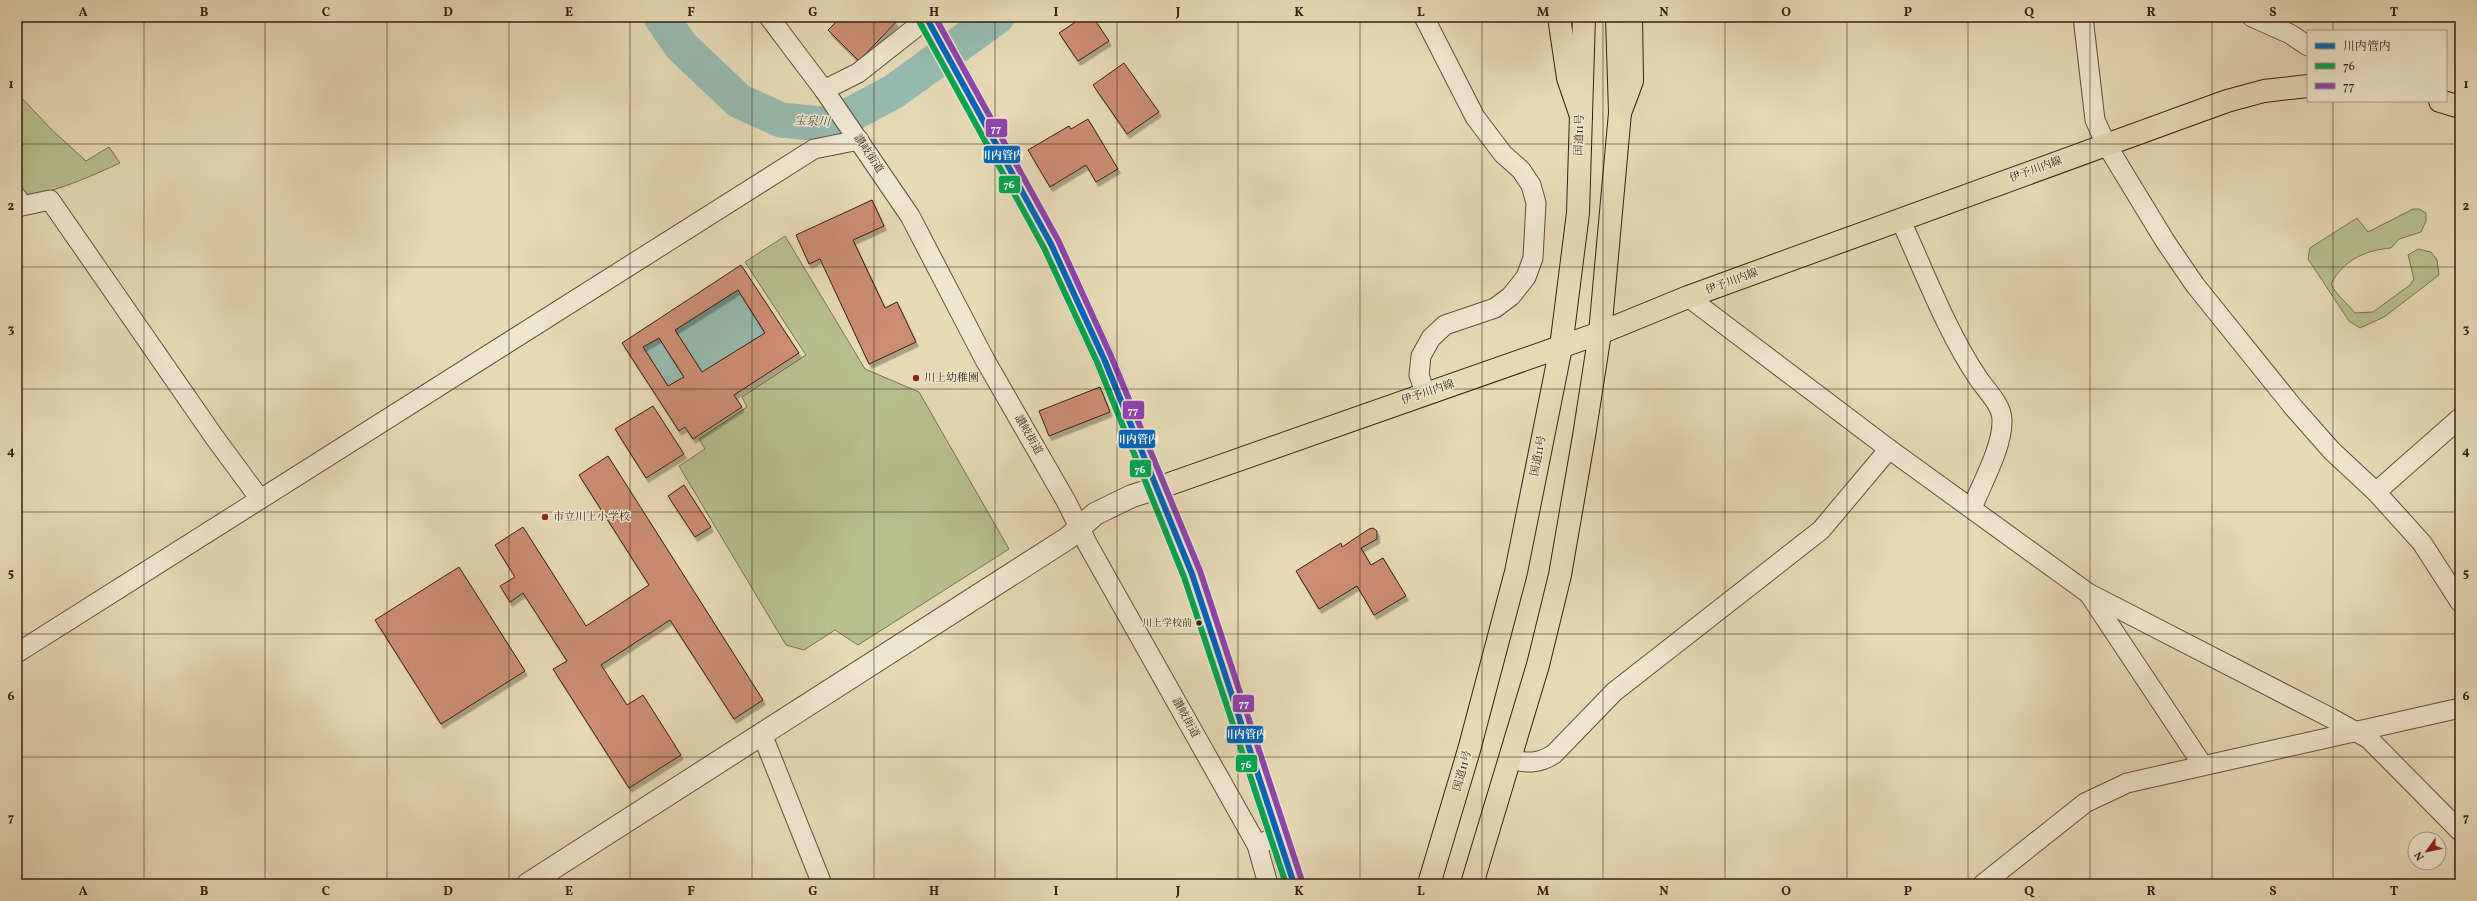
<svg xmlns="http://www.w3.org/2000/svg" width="2477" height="901" viewBox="0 0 2477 901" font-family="Vollkorn,'Noto Serif JP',serif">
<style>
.green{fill:#b7bf8d;stroke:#767050}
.water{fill:#96baae;stroke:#6f7c70}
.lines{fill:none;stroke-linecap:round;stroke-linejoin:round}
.river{stroke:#96baae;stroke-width:35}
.building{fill:#cc8d73;stroke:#342012;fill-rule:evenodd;filter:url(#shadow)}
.minor-casing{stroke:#604e3b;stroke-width:21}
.tertiary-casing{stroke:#604e3b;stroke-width:24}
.secondary-casing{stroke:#342012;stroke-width:24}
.primary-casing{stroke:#342012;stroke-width:24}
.trunk-casing{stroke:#342012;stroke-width:24}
.motorway-casing{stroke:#342012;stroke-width:24}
.minor{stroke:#efe6d0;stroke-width:19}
.tertiary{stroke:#efe6d0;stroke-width:22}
.secondary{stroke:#efe6d0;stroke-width:22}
.primary{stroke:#e6d9b6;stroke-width:22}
.trunk{stroke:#e6d9b6;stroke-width:22}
.motorway{stroke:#e6d9b6;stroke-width:22}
.bus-1-casing{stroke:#efe6d0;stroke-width:9}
.bus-2-casing{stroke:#efe6d0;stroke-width:9}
.bus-3-casing{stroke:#efe6d0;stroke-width:9}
.bus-1{stroke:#0065bd;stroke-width:6}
.bus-2{stroke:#00a651;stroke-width:6}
.bus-3{stroke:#8e44ad;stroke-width:6}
.grid{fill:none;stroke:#342012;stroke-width:1;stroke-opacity:0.55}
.poi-dot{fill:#8f2418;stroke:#efe6d0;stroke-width:1.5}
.bus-dot{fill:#342012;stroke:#efe6d0;stroke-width:1.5}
.labels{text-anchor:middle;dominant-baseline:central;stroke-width:3;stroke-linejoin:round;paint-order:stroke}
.bus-label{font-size:10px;fill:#342012;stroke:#efe6d0;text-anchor:end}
.street-label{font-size:11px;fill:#342012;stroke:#efe6d0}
.poi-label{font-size:11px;fill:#342012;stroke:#efe6d0;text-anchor:start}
.water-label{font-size:12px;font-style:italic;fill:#514e41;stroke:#efe6d0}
.line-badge{stroke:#efe6d0;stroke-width:1.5}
.badge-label{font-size:11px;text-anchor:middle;font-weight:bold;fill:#fff}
.neatline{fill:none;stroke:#342012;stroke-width:1.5}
.grid-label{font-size:13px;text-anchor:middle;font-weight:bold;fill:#342012}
</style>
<defs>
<filter id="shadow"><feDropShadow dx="2.5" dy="4.5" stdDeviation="0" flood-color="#0004"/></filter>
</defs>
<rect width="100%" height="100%" fill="#e6d9b6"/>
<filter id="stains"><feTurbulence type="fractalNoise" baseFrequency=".005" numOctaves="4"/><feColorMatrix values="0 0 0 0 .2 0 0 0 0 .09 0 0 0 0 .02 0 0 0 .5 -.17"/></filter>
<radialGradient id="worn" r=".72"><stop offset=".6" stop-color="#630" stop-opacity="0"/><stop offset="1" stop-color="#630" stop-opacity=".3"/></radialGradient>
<g class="green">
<path d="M 17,93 L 52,130 L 86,161 L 109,147 L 120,163 C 98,173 47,197 24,194 L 17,183 Z"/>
<path d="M 2413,209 L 2419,209 L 2426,213 L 2426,221 L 2421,232 L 2399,239 L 2391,248 C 2366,250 2343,260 2331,284 C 2336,295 2347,303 2355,313 L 2373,312 L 2410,285 L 2414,279 L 2408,255 L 2418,249 L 2431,252 L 2437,260 L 2439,275 L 2384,317 L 2360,328 L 2349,321 L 2308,259 L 2310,248 L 2357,218 L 2368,232 Z"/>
<polygon points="785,236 865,369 919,392 1009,549 858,645 835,630 804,650 786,645 679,466 705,449 699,439 747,407 742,397 806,355 745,262"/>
</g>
<g class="water">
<polygon points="738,290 765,333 702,372 675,330"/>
<polygon points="659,338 684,377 668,386 643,347"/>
</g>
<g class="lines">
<polyline class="river" points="661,17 681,46 739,101 781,120 831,125 893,92 997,17"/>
</g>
<g class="building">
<polygon points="841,17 891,17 896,22 859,61 828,30"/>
<polygon points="1083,17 1093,17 1109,41 1078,61 1059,33"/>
<polygon points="1124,63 1159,112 1127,134 1093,85"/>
<polygon points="1088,119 1118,169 1096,182 1086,165 1050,187 1028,150 1069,126 1071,129"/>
<polygon points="872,200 884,226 853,240 885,308 897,302 916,342 869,364 820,259 809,264 796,235"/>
<path d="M 741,265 L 799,353 L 734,395 L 742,407 L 693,439 L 685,427 L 679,431 L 622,343 ZM 738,290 L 765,333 L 702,372 L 675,330 ZM 659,338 L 684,377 L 668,386 L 643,347 Z"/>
<polygon points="1100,387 1110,412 1049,436 1039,411"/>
<polygon points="653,406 684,454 646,478 615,429"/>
<polygon points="608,456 763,700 734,719 670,620 601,665 627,705 643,695 681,755 629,788 553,669 567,661 523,593 510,602 500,586 515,577 495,545 523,527 586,626 649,585 579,475"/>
<polygon points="684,485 711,527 695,537 668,496"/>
<polygon points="1373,528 1377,531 1377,539 1361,548 1371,565 1383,558 1406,596 1374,615 1357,586 1319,609 1296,571 1341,543 1342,547 1369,529"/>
<polygon points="459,567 525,671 441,724 375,620"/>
</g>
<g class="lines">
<g class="minor-casing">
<g id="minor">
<polyline points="769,17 824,90 910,216 985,360 1066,501 1088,545 1257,845 1278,836"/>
<polyline points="1424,17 1475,117 1503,154 1521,170 1531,185 1536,203 1533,258 1526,277 1511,296 1495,308 1445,325 1431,338 1421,356 1419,375 1425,393"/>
<polyline points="2083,17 2095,120 2106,144 2165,241 2195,285 2294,408 2332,451 2376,492 2422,543 2460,602"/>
<polyline points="2252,17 2290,34 2308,46"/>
<polyline points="824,90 858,73 929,17"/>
<polyline points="17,197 22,206 50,200 215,438 260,499"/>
<path d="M 1901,221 C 1925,273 1946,330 1978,378 C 1986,390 2002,405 2002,420 C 2003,446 1982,483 1972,508"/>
<polyline points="1688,297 1889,449 2088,593 2331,718 2369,739 2460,831"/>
<polyline points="2376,492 2460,418"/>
<polyline points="2089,594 2202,764"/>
<polyline points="17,653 814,149 859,140"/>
<polyline points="762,734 822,884"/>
<path d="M 1511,760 C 1528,763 1539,764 1554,754 L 1614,692 L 1821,530 L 1889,449"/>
<polyline points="1257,845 1268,884"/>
<polyline points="1983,884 2085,803 2127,783 2460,708"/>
</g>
</g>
<g class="tertiary-casing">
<polyline id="tertiary" points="528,884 1068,538 1095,514 1132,496 1158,488"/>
</g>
<g class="secondary-casing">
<polyline id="secondary" points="926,17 1051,244 1104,359 1192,574 1294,884"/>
</g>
<g class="primary-casing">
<g id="primary">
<polyline points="2440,101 2460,107"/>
<polyline points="1158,488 1600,333 1688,297 2227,101 2264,91 2308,86"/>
</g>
</g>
<g class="trunk-casing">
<g id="trunk">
<polyline points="1429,884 1469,750 1516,572 1561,347 1578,213 1584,17"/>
<polyline points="1472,884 1538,665 1560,575 1584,436 1600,333 1620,113 1617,17"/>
</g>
</g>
<g class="motorway-casing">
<g id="motorway">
<polyline points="1559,17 1568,78 1581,116"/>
<polyline points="1620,113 1632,81 1631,17"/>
</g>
</g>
<use href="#minor" class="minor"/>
<use href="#tertiary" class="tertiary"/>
<use href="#secondary" class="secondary"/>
<use href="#primary" class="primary"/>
<use href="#trunk" class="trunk"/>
<use href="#motorway" class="motorway"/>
<g class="bus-1-casing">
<polyline id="bus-1" points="926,17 1051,244 1104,359 1192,574 1294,884"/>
</g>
<g class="bus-2-casing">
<polyline id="bus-2" points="919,21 1044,248 1097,362 1184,577 1286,884"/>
</g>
<g class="bus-3-casing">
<polyline id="bus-3" points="935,17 1058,240 1111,356 1200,571 1302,881"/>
</g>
<use href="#bus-1" class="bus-1"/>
<use href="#bus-2" class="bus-2"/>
<use href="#bus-3" class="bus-3"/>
</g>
<path class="grid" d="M 144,17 L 144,884M 265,17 L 265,884M 387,17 L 387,884M 509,17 L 509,884M 630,17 L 630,884M 752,17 L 752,884M 874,17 L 874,884M 995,17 L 995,884M 1117,17 L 1117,884M 1238,17 L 1238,884M 1360,17 L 1360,884M 1482,17 L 1482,884M 1603,17 L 1603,884M 1725,17 L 1725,884M 1847,17 L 1847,884M 1968,17 L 1968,884M 2090,17 L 2090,884M 2212,17 L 2212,884M 2333,17 L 2333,31M 2333,101 L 2333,884M 17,144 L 2460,144M 17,267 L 2460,267M 17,389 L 2460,389M 17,512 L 2460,512M 17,634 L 2460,634M 17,757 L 2460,757"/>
<g class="poi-dot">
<circle cx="916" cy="378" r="4"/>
<circle cx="545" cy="517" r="4"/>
</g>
<circle class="bus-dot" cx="1199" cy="623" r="3.5"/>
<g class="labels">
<g class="bus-label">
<text x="1192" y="623">川上学校前</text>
</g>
<g class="street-label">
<text transform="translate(1580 135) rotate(-88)">国道11号</text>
<text transform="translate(868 154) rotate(56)">讃岐街道</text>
<text transform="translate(2036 170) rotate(-20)">伊予川内線</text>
<text transform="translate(1732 282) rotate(-20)">伊予川内線</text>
<text transform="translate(1428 393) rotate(-19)">伊予川内線</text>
<text transform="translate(1028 435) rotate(60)">讃岐街道</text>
<text transform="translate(1539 456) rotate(-79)">国道11号</text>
<text transform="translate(1185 718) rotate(61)">讃岐街道</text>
<text transform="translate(1463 771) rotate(-74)">国道11号</text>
</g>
<g class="poi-label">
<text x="924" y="378">川上幼稚園</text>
<text x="553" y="517">市立川上小学校</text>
</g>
<g class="water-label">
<text transform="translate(812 122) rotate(2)">宝泉川</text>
</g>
</g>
<g class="line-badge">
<rect x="985" y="118" width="23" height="20" rx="4" fill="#8e44ad"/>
<rect x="983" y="145" width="38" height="19" rx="4" fill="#0065bd"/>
<rect x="998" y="175" width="23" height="19" rx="4" fill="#00a651"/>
<rect x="1122" y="400" width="23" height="20" rx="4" fill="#8e44ad"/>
<rect x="1118" y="429" width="38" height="20" rx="4" fill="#0065bd"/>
<rect x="1129" y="459" width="23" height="19" rx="4" fill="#00a651"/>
<rect x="1232" y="694" width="23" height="19" rx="4" fill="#8e44ad"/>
<rect x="1226" y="725" width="38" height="19" rx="4" fill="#0065bd"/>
<rect x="1235" y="754" width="23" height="19" rx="4" fill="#00a651"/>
</g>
<g class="badge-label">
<text x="996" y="132">77</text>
<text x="1002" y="159">川内管内</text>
<text x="1009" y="188">76</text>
<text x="1133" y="414">77</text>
<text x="1137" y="443">川内管内</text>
<text x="1140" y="473">76</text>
<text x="1244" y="707">77</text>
<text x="1245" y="738">川内管内</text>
<text x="1246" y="768">76</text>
</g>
<rect width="2477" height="901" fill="none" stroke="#e6d9b6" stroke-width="44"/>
<rect x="2307" y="30" width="140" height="72" fill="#efe6d0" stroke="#a49784"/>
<rect x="2315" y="43" width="20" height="6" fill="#0065bd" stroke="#a49784"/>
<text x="2343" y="50" font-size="12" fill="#342012">川内管内</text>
<rect x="2315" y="63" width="20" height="6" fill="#00a651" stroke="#a49784"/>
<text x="2343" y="70" font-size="12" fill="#342012">76</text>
<rect x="2315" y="83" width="20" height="6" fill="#8e44ad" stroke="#a49784"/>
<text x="2343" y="90" font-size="12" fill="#342012">77</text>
<g transform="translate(2427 851) rotate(237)"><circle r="19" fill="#efe6d0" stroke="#a49784"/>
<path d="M0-3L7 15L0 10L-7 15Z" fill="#8f2418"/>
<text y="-6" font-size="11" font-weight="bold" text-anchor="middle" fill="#342012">N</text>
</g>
<rect x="22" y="22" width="2433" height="857" class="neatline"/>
<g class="grid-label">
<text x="83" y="16">A</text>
<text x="204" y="16">B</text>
<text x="326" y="16">C</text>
<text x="448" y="16">D</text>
<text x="569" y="16">E</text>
<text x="691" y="16">F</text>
<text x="813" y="16">G</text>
<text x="934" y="16">H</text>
<text x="1056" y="16">I</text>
<text x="1178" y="16">J</text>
<text x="1299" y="16">K</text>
<text x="1421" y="16">L</text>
<text x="1543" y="16">M</text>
<text x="1664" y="16">N</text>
<text x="1786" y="16">O</text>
<text x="1908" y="16">P</text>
<text x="2029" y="16">Q</text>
<text x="2151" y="16">R</text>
<text x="2273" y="16">S</text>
<text x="2394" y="16">T</text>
<text x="11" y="88">1</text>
<text x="2466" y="88">1</text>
<text x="11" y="210">2</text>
<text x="2466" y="210">2</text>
<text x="11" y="333">3</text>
<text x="2466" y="333">3</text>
<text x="11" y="455">4</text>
<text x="2466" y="455">4</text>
<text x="11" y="577">5</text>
<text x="2466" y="577">5</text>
<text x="11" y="700">6</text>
<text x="2466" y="700">6</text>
<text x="11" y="822">7</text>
<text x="2466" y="822">7</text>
<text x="83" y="895">A</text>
<text x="204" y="895">B</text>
<text x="326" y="895">C</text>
<text x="448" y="895">D</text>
<text x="569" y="895">E</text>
<text x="691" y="895">F</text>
<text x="813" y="895">G</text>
<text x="934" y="895">H</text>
<text x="1056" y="895">I</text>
<text x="1178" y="895">J</text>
<text x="1299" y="895">K</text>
<text x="1421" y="895">L</text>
<text x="1543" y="895">M</text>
<text x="1664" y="895">N</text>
<text x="1786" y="895">O</text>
<text x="1908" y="895">P</text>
<text x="2029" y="895">Q</text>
<text x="2151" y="895">R</text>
<text x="2273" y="895">S</text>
<text x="2394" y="895">T</text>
</g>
<rect width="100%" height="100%" filter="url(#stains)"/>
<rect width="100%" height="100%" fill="url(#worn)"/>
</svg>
